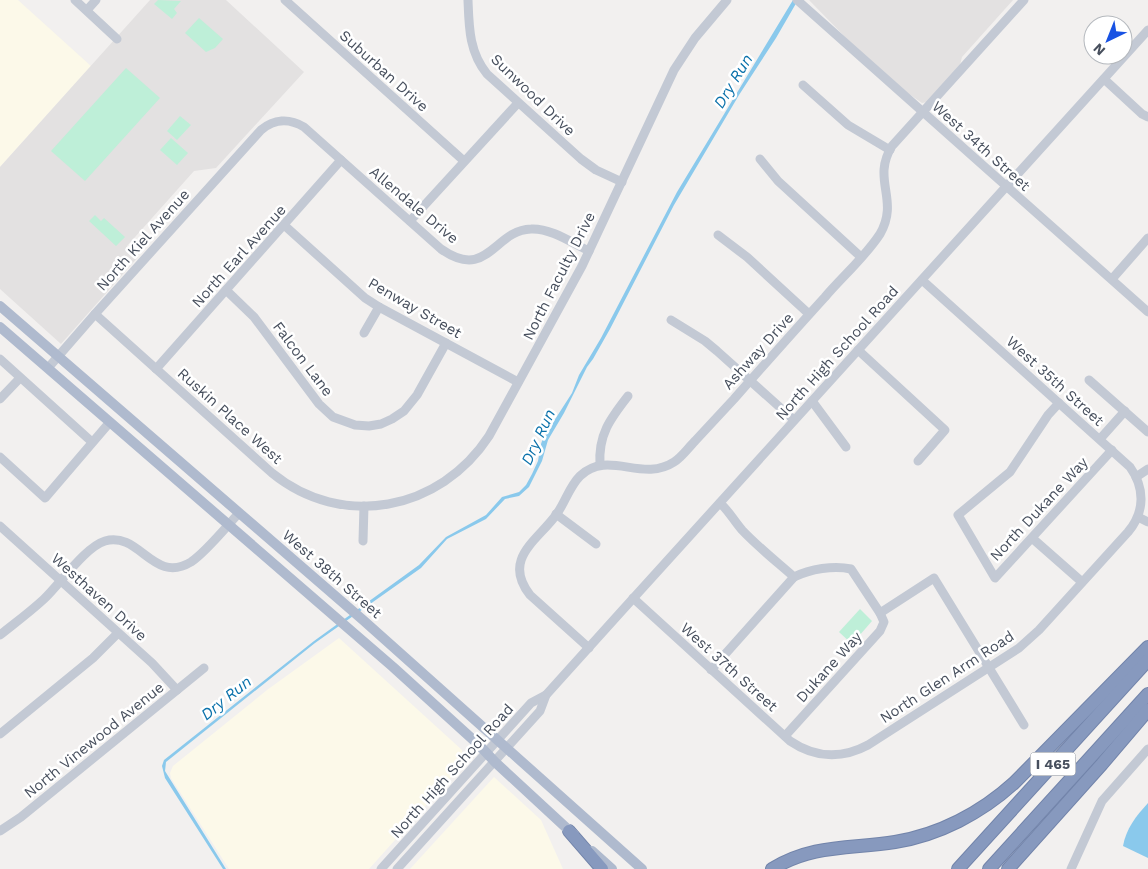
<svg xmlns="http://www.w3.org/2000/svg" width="1148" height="869" viewBox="0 0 1148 869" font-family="'Work Sans',sans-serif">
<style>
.commercial{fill:#fcf9e9}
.education{fill:#e3e1e1}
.green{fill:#beefd8}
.water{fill:#8ac9ec}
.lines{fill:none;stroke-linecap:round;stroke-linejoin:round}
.highway-casing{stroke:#7284aa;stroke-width:14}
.minor{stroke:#c3c9d4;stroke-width:9}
.major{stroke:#afbace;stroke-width:10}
.highway{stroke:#8799be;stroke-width:12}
.labels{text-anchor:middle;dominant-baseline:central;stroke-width:5;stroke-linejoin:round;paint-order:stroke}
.shield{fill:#fff;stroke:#7e848e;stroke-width:1}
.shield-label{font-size:14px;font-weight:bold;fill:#474f5d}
.street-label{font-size:15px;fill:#474f5d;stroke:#fff}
.water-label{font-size:16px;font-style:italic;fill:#0c72ab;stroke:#fff}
</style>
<rect width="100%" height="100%" fill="#f2f0ef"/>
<g class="commercial">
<polygon points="0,0 18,0 91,66 0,167"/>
<polygon points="339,638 462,750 463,764 369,869 229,869 171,778 170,773 173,766 267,690"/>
<polygon points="494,777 541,820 563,869 410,869"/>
</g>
<g class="education">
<polygon points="150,0 226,0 304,72 216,168 194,171 127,246 138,257 61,344 0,289 0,167"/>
<polygon points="809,0 1013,0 962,57 960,65 927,102 922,103 899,87 855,47"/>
</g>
<g class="green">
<polygon points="158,0 181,1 174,9 177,13 172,19 154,4"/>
<polygon points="199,18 223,39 215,48 206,52 185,33"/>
<polygon points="126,68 160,98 85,181 51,151"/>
<polygon points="180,116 191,125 177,140 167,131"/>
<polygon points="171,138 188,153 177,165 160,150"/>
<polygon points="95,215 101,221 104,218 125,237 116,246 89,221"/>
<polygon points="860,609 872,621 852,644 839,632"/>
</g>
<g class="water">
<polygon points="793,0 798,0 776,38 739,95 674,205 610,329 593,359 587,367 564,413 548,440 542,461 529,487 519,496 505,499 486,519 447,539 421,568 315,643 166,762 165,771 226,869 223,869 165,778 162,766 164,760 314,641 419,565 446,537 486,515 502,497 519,492 526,485 532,474 538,461 541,444 543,438 572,393 579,375 601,338 677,192"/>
<path d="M 1148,803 L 1148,858 L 1123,846 C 1126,829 1136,816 1148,803 Z"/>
</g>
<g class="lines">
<g class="highway-casing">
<g id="highway">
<polyline points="569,831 602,869"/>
<path d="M 772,869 C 813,844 850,849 895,842 C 939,835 981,813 1014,783 L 1148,647"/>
<polyline points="958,869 1148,660"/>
<polyline points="989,869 1148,694"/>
<polyline points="1008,869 1102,764 1148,710"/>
</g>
</g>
<g class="minor">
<polyline points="75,0 117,39"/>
<polyline points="285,0 464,161"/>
<path d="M 468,0 C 469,27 469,52 487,74 L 581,159 L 596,170 L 622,182"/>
<polyline points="797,0 1148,312"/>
<polyline points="87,10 96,0"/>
<polyline points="1104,79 1142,114 1148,117"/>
<polyline points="803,85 848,125 890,150"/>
<polyline points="760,159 778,181 861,257"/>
<polyline points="410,221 518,103"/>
<polyline points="284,225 365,298 379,307 518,382"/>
<polyline points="718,235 747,257 809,314"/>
<polyline points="1112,279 1148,238"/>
<polyline points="226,290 254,317 319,404 333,417 355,425 369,426 381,424 392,419 404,411 417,395 446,343"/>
<path d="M 95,314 L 272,473 C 342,530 440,511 489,436 L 582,266 L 674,70 L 695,38 L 727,0"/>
<polyline points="671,320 705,341 717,351 794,420"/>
<polyline points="364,333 379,307"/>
<polyline points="858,350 945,430 918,461"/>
<polyline points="0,359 92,442"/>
<path d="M 48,368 L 95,314 L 261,130 C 274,119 289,118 304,127 L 441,249 C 488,282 494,230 531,229 C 551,228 572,243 589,251"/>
<polyline points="156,369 341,160"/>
<polyline points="1089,380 1148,432"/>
<polyline points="0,399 20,378"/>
<polyline points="812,401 846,447"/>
<polyline points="1059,403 1048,415 1010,472 958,515 995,578 1112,450"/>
<polyline points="1100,439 1125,411"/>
<polyline points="0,457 45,498 110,422"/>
<path d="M 600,465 C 598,435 610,419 628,396"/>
<polyline points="1136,477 1148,469"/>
<path d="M 720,503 C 729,511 734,521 742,530 C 758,547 777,562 794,577 C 810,569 834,565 851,569 L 880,613 L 934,578 L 1024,725"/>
<polyline points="556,514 596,544"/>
<polyline points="1138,517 1148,522"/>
<polyline points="0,526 152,663 177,690"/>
<polyline points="1032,538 1082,582"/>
<polyline points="363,541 364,506"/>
<path d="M 633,598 L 790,741 C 815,758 842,759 868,745 L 1019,648 L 1039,630 L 1128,532 C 1145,512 1145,488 1130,467 L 922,280"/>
<path d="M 0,635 C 15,623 30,612 44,599 C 60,584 85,547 105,541 C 140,531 153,585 191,562 C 206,552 226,527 239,513"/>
<path d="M 589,648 L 530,595 C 502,559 537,541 556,515 C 565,503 569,487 580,476 C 608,449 642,483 674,462 C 682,457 688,448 695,441 C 708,427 721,413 734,399 C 764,365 794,331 825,297 C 843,276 865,257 880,234 C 900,199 871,180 892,146 L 1024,0"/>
<polyline points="711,670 794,577"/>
<polyline points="0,734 93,658 118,633"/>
<polyline points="785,736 880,631 884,622 880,613"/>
<polyline points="0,831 21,817 204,668"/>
<polyline points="381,869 531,703 546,695"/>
<polyline points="397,869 540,711 546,695 619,614 1148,30"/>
<polyline points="1071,869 1102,801 1148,749"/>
</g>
<g class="major">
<polyline points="0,306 363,620 642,869"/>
<polyline points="0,327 393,667 480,746 495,762 574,835"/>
<polyline points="592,851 612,869"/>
</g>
<use href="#highway" class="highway"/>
</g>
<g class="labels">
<rect class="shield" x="1030.5" y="752.5" width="45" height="23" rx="4"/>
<g class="shield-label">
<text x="1053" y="764">I 465</text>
</g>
<g class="street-label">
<text transform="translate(384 71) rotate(42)">Suburban Drive</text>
<text transform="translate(533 95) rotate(44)">Sunwood Drive</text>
<text transform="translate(981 146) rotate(42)">West 34th Street</text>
<text transform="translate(414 205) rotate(40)">Allendale Drive</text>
<text transform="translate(143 240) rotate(-48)">North Kiel Avenue</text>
<text transform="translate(239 256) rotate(-48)">North Earl Avenue</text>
<text transform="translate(559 276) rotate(-63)">North Faculty Drive</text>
<text transform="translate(415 308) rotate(30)">Penway Street</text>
<text transform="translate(758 351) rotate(-48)">Ashway Drive</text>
<text transform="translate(837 353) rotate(-48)">North High School Road</text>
<text transform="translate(303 359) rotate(53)">Falcon Lane</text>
<text transform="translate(1055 381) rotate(42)">West 35th Street</text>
<text transform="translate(230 416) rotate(42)">Ruskin Place West</text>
<text transform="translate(1039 509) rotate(-47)">North Dukane Way</text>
<text transform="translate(332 574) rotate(41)">West 38th Street</text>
<text transform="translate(99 597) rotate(42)">Westhaven Drive</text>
<text transform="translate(729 667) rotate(42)">West 37th Street</text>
<text transform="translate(829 667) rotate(-48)">Dukane Way</text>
<text transform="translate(947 677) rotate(-33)">North Glen Arm Road</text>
<text transform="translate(94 740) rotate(-39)">North Vinewood Avenue</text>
<text transform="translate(452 771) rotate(-48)">North High School Road</text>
</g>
<g class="water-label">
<text transform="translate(733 81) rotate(-59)">Dry Run</text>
<text transform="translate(538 437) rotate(-65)">Dry Run</text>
<text transform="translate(226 698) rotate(-39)">Dry Run</text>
</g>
</g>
<g transform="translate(1108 40) rotate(223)"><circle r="24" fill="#ffffff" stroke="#b5b9be"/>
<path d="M0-4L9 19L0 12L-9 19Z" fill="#1852e3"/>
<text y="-8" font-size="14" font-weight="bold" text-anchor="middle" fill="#474f5d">N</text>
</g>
</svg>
